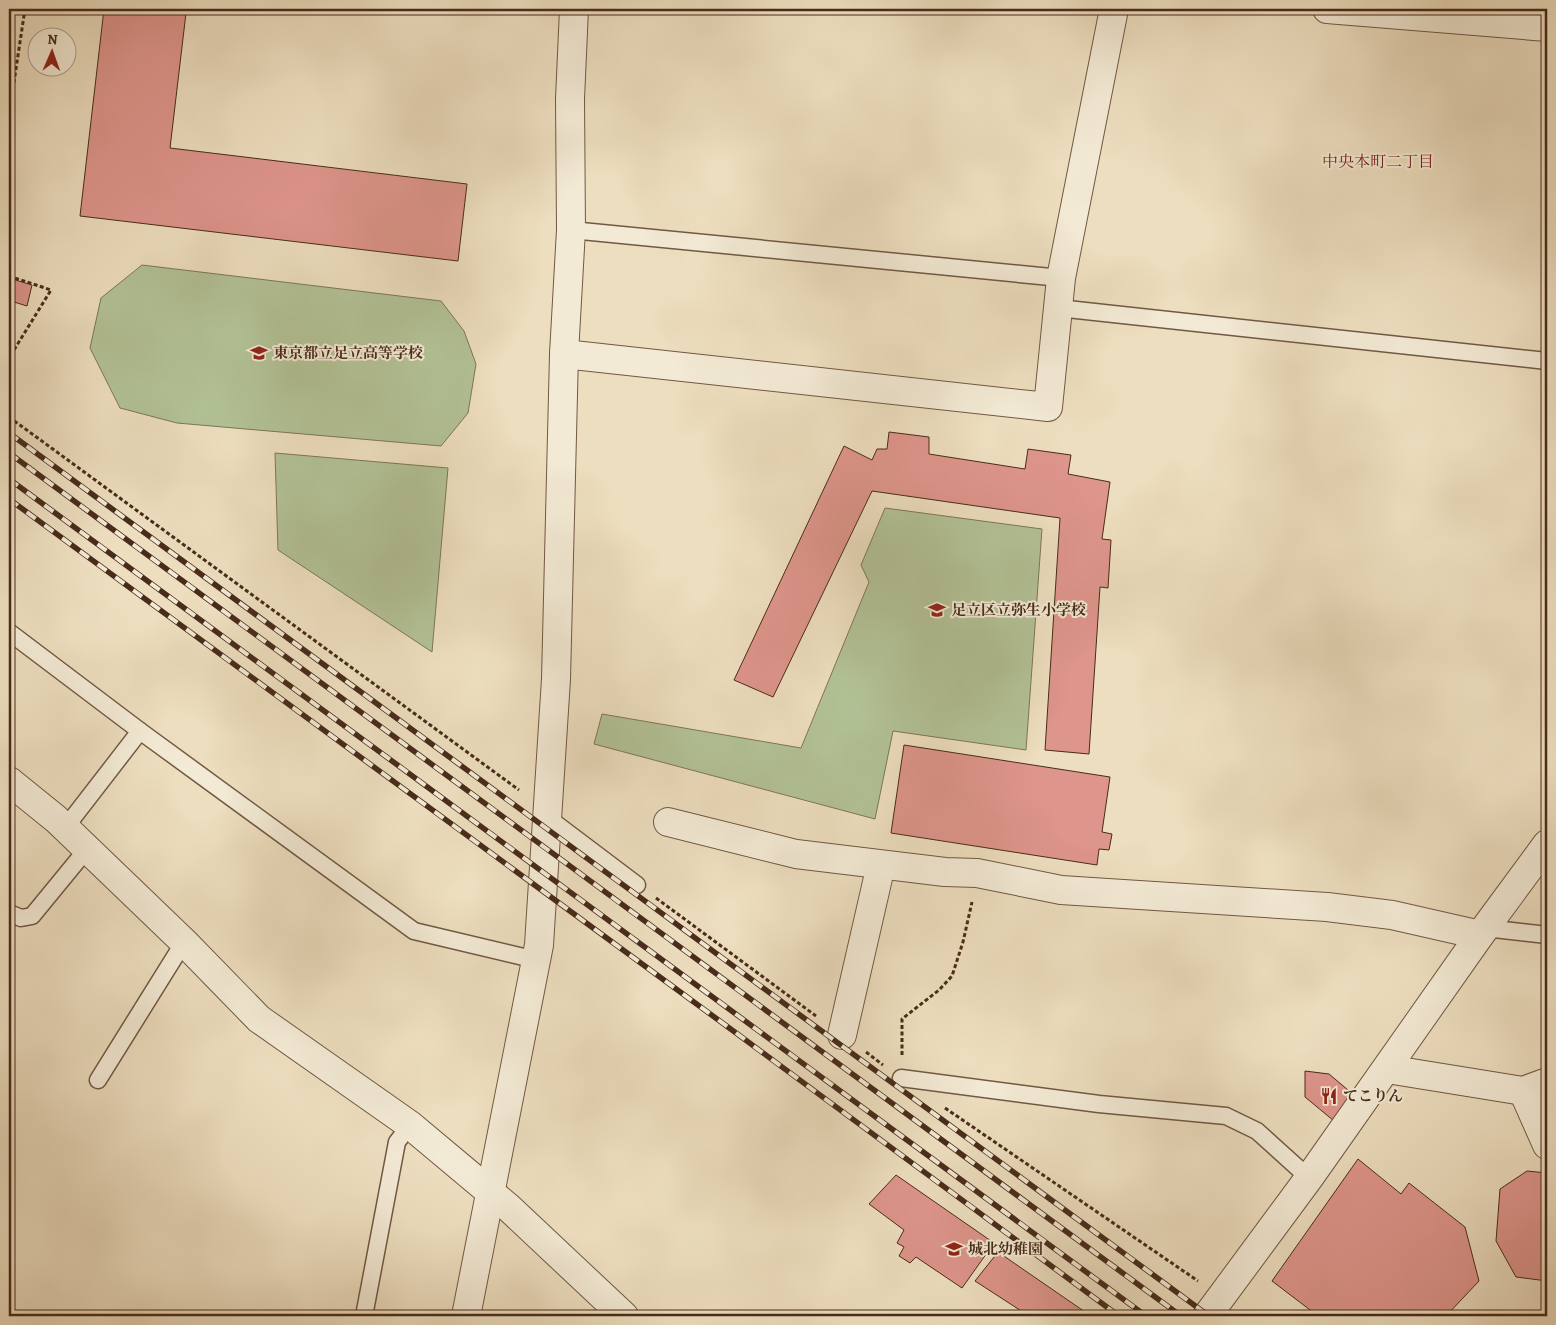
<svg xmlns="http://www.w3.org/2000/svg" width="1556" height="1325" viewBox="0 0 1556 1325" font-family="Alegreya,'Noto Serif JP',serif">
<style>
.green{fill:#b2c296;stroke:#7d7658}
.building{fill:#de958c;stroke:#482b1a}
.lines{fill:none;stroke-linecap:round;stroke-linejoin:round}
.service-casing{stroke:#715843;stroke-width:19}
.minor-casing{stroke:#715843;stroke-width:30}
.tertiary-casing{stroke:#715843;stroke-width:30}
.path{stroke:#482b1a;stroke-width:3;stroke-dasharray:4 2.5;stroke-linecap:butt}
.service{stroke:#f3ead5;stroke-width:16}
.minor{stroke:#f3ead5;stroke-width:28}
.tertiary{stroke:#f3ead5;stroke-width:28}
.rail-casing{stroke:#482b1a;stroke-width:5.5}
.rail{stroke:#f3ead5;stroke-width:4;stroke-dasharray:11;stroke-linecap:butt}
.labels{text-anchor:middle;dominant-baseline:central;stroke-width:4;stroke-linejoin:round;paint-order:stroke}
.poi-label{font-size:15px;font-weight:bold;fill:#482b1a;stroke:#f3ead5;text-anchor:start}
.neighbourhood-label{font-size:16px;fill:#7a1f14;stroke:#f3ead5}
</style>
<rect width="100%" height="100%" fill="#eddebf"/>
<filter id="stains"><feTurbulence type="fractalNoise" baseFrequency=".004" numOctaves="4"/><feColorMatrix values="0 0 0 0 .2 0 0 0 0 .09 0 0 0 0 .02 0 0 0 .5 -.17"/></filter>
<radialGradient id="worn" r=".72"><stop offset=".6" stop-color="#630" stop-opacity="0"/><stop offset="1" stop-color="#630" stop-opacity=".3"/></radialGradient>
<g class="green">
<polygon points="142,265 441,301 464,331 476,364 468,413 441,446 177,423 120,408 90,348 101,298"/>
<polygon points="275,453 448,468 432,652 278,550"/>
<polygon points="885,508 1042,529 1026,750 893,731 875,819 594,744 602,714 801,748 869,582 861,565"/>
</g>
<g class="building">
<polygon points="104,9 149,9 186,13 170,148 467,184 458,261 80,216"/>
<polygon points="9,278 32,285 27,306 14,302 9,321"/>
<polygon points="889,432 929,437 929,454 1025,469 1028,449 1071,455 1068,474 1110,482 1102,539 1111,540 1108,588 1100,587 1089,754 1045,750 1060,518 872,491 773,697 734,680 844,446 872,460 877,449 887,449"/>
<polygon points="904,745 1110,777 1102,832 1112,834 1109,850 1099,849 1097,865 891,833"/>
<polygon points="1305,1071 1329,1074 1354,1095 1334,1121 1305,1097"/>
<polygon points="1358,1159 1401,1194 1409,1183 1465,1227 1479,1281 1446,1316 1318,1316 1272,1281"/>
<polygon points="1527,1171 1547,1173 1547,1281 1516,1277 1496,1241 1500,1189"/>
<polygon points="896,1175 994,1243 962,1288 916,1257 910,1263 899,1256 904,1247 897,1243 904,1230 869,1204"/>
<polygon points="998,1252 1091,1316 1029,1316 975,1281"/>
<polygon points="474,1311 503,1312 504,1316 474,1316"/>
</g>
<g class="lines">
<g class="service-casing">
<g id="service">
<polyline points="571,230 1061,278"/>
<polyline points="1058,308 1547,361"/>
<polyline points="9,632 140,731 414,931 536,960"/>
<polyline points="547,817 637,885"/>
<polyline points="65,828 140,731"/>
<polyline points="9,913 21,918 32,916 87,849"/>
<polyline points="1485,928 1547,935"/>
<polyline points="901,1078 1099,1104 1226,1116 1257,1131 1309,1178"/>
<polyline points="98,1080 184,942"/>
<polyline points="364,1316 397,1142 410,1125"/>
</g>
</g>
<g class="minor-casing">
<g id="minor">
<polyline points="1327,9 1547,27"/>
<polyline points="564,354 1048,407 1061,278 1114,9"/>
<polyline points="668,822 796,854 945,872 977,873 1061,890 1327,907 1392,915 1480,935"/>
<polyline points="842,1035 881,865"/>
<polyline points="1387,1069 1523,1091 1547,1082"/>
<polyline points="1523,1091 1547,1145"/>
<polyline points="466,1316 539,945 556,679 564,354 571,230 570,99 574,9"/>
</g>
</g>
<g class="tertiary-casing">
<g id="tertiary">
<polyline points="9,781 56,819 184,942 259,1019 410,1125 508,1207 624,1316"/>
<polyline points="1207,1316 1309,1178 1480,935 1547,844"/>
</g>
</g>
<g class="path">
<polyline points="9,115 25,9"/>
<polyline points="9,276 51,290 9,358"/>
<polyline points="9,417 519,790"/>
<polyline points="656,898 816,1016"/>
<polyline points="866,1052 883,1065"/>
<polyline points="902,1055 902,1019 939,990 952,976 963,942 972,902"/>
<polyline points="945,1108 1198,1281"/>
</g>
<use href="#service" class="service"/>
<use href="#minor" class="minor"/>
<use href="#tertiary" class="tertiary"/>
<g class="rail-casing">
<g id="rail">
<polyline points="9,433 1209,1316"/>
<polyline points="9,453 1181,1316"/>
<polyline points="9,479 1146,1316"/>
<polyline points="9,499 732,1030 1119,1316"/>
</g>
</g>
<use href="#rail" class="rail"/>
</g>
<defs>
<g id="school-bare" transform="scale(1.35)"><path d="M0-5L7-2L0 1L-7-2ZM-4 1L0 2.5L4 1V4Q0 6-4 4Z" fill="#8f2418" stroke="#f3ead5" stroke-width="2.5" paint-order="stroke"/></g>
<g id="restaurant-bare" transform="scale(1.35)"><path d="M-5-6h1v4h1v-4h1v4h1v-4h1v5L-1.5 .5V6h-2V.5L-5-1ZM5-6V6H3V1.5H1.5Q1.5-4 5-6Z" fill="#8f2418" stroke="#f3ead5" stroke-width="2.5" paint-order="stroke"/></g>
</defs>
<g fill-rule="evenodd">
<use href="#school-bare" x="259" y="353"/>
<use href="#school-bare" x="937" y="610"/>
<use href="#restaurant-bare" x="1329" y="1096"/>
<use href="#school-bare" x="954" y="1249"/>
</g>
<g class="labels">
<g class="poi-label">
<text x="273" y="353">東京都立足立高等学校</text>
<text x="951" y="610">足立区立弥生小学校</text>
<text x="1343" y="1096">てこりん</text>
<text x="968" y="1249">城北幼稚園</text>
</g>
<g class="neighbourhood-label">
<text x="1378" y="162">中央本町二丁目</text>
</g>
</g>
<rect width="1556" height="1325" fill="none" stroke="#eddebf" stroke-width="30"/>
<rect x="10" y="10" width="1536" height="1305" fill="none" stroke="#482b1a" stroke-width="2.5"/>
<rect x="15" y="15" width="1526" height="1295" fill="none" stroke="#482b1a"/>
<g transform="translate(52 52) rotate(2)"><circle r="24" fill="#f3ead5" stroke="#af9e8a"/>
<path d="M0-4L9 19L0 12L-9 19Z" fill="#8f2418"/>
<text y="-8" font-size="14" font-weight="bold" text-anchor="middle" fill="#482b1a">N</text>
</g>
<rect width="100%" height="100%" filter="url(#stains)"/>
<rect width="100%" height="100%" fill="url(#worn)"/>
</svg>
